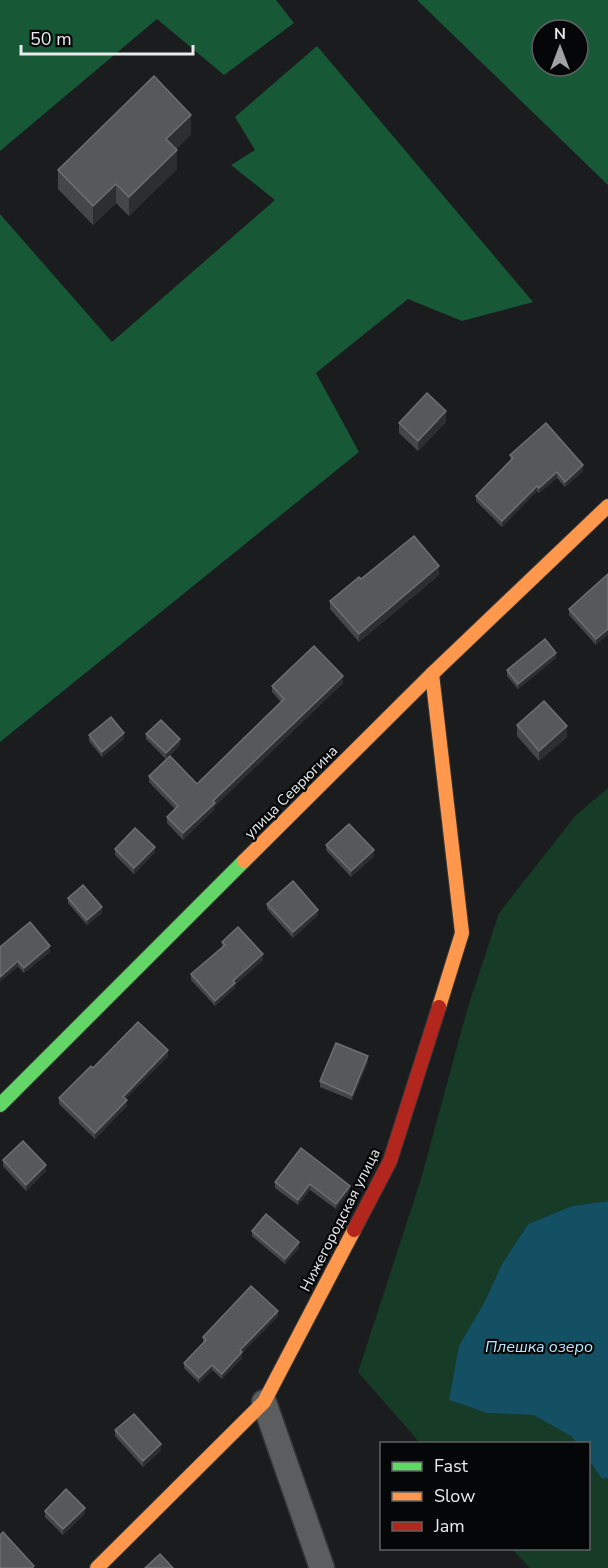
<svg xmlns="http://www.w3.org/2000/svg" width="608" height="1568" viewBox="0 0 608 1568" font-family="'Nunito Sans',sans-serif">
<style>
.green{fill:#163b27}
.forest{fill:#175837;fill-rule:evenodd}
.water{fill:#145063}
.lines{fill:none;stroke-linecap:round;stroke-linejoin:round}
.street-casing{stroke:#363739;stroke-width:27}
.fast-casing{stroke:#363739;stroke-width:16}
.slow-casing{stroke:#363739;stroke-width:16}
.jam-casing{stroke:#363739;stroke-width:16}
.street{stroke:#5b5d5e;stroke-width:24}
.fast{stroke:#63d668;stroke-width:14}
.slow{stroke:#ff974d;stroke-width:14}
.jam{stroke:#b3261e;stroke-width:14}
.wall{fill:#454647}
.shaded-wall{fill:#2d2e2f}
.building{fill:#575859;stroke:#6e6f70;stroke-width:1.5}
.labels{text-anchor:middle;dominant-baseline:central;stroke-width:4.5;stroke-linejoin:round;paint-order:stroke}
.street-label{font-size:15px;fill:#e8eaec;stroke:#050607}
.water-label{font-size:16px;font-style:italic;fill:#b5e8fd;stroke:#050607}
</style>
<rect width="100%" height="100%" fill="#1a1c1e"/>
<g class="green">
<polygon points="608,788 608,1201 572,1206 528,1224 502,1264 484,1303 449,1400 487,1413 533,1415 572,1436 577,1443 420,1443 358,1372 421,1179 467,1010 499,913 576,815"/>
<polygon points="589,1460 602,1479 608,1478 608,1568 530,1568 512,1549 588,1548"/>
</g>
<g class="forest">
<polygon points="0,0 276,0 294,23 224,75 157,19 0,151"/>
<path d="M 417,0 L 608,0 L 608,185 ZM 542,30 L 578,30 L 578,66 L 542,66 Z"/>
<polygon points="317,46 533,302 462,321 408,299 316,373 359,452 0,742 0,214 112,342 275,200 231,165 255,150 235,117"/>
</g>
<polygon class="water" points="608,1201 608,1478 602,1479 589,1460 588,1444 577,1443 571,1436 533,1415 487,1413 449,1400 459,1346 484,1303 502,1264 528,1224 572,1206"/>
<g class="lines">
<g class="street-casing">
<polyline id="street" points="264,1402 322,1568"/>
</g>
<g class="fast-casing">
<polyline id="fast" points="0,1105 244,861"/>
</g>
<g class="slow-casing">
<g id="slow">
<polyline points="432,674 462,933 439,1007"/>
<polyline points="244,861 432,674 608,506"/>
<polyline points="97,1568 264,1402 354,1230"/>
</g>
</g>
<g class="jam-casing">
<polyline id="jam" points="354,1230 390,1161 439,1007"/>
</g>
<use href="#street" class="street"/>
<use href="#fast" class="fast"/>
<use href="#slow" class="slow"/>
<use href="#jam" class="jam"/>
</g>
<g class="wall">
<polygon points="191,134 176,149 177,169 129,216 116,203 93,225 58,189 58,170"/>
<polygon points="446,422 418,451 399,433 399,423"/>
<polygon points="510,455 583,471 565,487 557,478 539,493 537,491 502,527 476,501 476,496 511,461"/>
<polygon points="608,574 596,645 569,615 569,609"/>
<polygon points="439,575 359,642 330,609 330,601 361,579"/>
<polygon points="556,658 518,689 507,676 507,670"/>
<polygon points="343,683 215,806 215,809 183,840 167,823 167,817 175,809 149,782 149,776 197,784 281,702 272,692 272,686"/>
<polygon points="517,725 567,737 539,761 517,736"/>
<polygon points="146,734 180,745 166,759 146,739"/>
<polygon points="89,735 124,739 102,757 89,741"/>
<polygon points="326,845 374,856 351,877 326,850"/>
<polygon points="115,849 155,852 134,874 115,855"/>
<polygon points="68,898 102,913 87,925 68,903"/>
<polygon points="267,904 318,915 293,938 267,909"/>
<polygon points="222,942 263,960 235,985 235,988 215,1006 191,980 191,974 222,947"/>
<polygon points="0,947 50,952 24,973"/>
<polygon points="168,1056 125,1099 127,1106 95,1139 59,1104 59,1098 93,1068"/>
<polygon points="368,1062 352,1100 320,1087 320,1081"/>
<polygon points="301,1148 350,1191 336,1209 310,1190 298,1205 275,1188 275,1182"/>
<polygon points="3,1160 46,1171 26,1191 3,1166"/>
<polygon points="252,1231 299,1248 285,1264 252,1236"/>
<polygon points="278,1316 242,1353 242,1358 222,1379 212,1370 199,1383 184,1368 184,1363 203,1343 203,1337"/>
<polygon points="115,1430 161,1450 143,1467 115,1436"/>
<polygon points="45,1511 85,1513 63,1535 45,1517"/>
</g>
<g class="shaded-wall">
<polygon points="191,115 191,134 166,158 166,139"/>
<polygon points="177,150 177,169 129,216 129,197"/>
<polygon points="116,184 116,203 93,225 93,206"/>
<polygon points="446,411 446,422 418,451 418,441"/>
<polygon points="583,465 583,471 565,487 565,482"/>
<polygon points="557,472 557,478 539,493 539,488"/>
<polygon points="537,486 537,491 502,527 502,521"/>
<polygon points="439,566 439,575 359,642 359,634"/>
<polygon points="608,629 608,635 596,645 596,639"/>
<polygon points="556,653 556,658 518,689 518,684"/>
<polygon points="343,676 343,683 215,806 215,809 183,840 183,833 213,801"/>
<polygon points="567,726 567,737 539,761 539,751"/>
<polygon points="124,733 124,739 102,757 102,752"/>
<polygon points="180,739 180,745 166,759 166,753"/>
<polygon points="155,847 155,852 134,874 134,868"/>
<polygon points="374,850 374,856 351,877 351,871"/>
<polygon points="102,907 102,913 87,925 87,920"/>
<polygon points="318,910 318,915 293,938 293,932"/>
<polygon points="50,946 50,952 24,973 24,968"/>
<polygon points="263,954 263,960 235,985 235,988 215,1006 215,1001 233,981"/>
<polygon points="18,961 18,967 0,982 0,977"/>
<polygon points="168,1050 168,1056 123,1102 123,1097"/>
<polygon points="368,1056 368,1062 352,1100 352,1095"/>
<polygon points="127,1100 127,1106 95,1139 95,1133"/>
<polygon points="46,1165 46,1171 26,1191 26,1185"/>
<polygon points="310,1184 310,1190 298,1205 298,1200"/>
<polygon points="350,1186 350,1191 336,1209 336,1204"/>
<polygon points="299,1242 299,1248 285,1264 285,1259"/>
<polygon points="278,1311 278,1316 242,1353 242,1358 222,1379 222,1374 240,1350"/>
<polygon points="212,1365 212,1370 199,1383 199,1378"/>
<polygon points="161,1444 161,1450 143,1467 143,1461"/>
<polygon points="85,1508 85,1513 63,1535 63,1529"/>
</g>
<g class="building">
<polygon points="154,76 191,115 166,139 177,150 129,197 116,184 93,206 58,170"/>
<polygon points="427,393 446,411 418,441 399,423"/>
<polygon points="546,423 583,465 565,482 557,472 539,488 537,486 502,521 476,496 513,458 510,455"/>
<polygon points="414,536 439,566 359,634 330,601 359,577 361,579"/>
<polygon points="608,574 608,629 596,639 569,609"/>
<polygon points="545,639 556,653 518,684 507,670"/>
<polygon points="314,646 343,676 213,801 215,803 183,833 167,817 178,806 149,776 170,756 197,784 284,699 272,686"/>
<polygon points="544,701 567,726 539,751 517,725"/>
<polygon points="111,717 124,733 102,752 89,735"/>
<polygon points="161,720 180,739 166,753 146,734"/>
<polygon points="349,824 374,850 351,871 326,845"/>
<polygon points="135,828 155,847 134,868 115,849"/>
<polygon points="293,881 318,910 293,932 267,904"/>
<polygon points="83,885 102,907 87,920 68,898"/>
<polygon points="30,922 50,946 24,968 18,961 0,977 0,947"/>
<polygon points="238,927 263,954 233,981 235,983 215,1001 191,974 225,945 222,942"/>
<polygon points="138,1022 168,1050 123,1097 127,1100 95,1133 59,1098 91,1066 93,1068"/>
<polygon points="336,1043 368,1056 352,1095 320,1081"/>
<polygon points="23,1141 46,1165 26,1185 3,1160"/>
<polygon points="301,1148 350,1186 336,1204 310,1184 298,1200 275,1182"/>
<polygon points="266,1214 299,1242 285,1259 252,1231"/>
<polygon points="251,1286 278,1311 240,1350 242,1352 222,1374 212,1365 199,1378 184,1363 206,1340 203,1337"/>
<polygon points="134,1414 161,1444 143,1461 115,1430"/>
<polygon points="66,1489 85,1508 63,1529 45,1511"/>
<polygon points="3,1532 34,1566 32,1568 0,1568 0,1535"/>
<polygon points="160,1554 173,1568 145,1568"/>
</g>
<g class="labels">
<g class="street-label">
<text transform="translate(291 792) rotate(-45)">улица Севрюгина</text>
<text transform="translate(340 1220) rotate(-63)">Нижегородская улица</text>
</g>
<g class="water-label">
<text x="539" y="1347">Плешка озеро</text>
</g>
</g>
<rect x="380" y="1442" width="210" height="108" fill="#050607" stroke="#606163" stroke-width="1.5"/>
<rect x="392" y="1462" width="30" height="9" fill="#63d668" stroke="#606163" stroke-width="1.5"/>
<text x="434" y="1472" font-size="18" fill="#e8eaec">Fast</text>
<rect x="392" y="1492" width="30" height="9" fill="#ff974d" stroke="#606163" stroke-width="1.5"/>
<text x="434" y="1502" font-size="18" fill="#e8eaec">Slow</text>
<rect x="392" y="1522" width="30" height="9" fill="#b3261e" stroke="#606163" stroke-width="1.5"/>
<text x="434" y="1532" font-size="18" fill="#e8eaec">Jam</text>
<g transform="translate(560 48)"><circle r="28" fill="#050607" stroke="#606163" stroke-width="1.5"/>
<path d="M0-4.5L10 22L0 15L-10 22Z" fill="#a0a2a4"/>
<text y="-9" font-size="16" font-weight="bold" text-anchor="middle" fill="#e8eaec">N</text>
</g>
<path d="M21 45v9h172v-9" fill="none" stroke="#e8eaec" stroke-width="3"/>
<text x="30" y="45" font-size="18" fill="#e8eaec" stroke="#050607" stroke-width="4.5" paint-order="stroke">50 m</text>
</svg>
